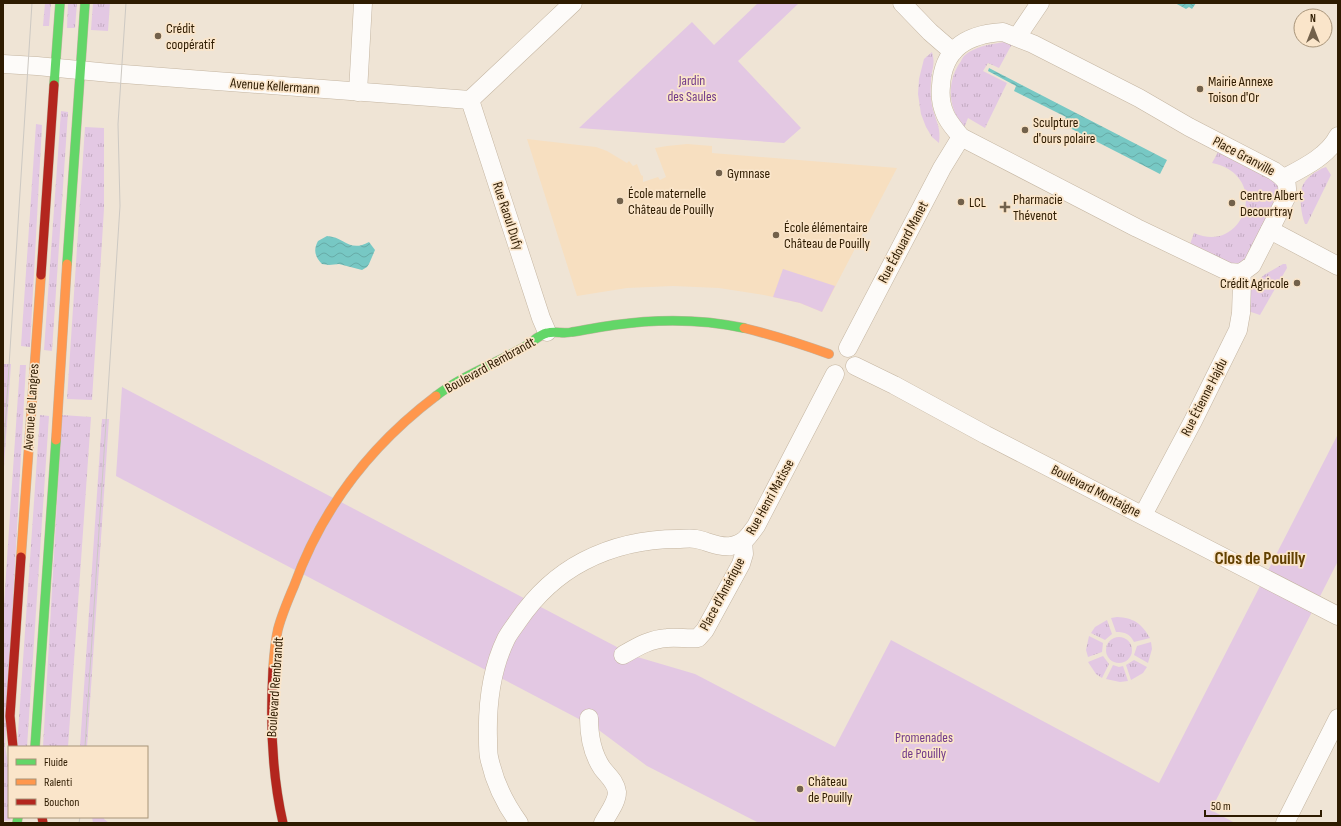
<svg xmlns="http://www.w3.org/2000/svg" width="1341" height="826" viewBox="0 0 1341 826" font-family="'Sofia Sans Condensed',sans-serif">
<style>
.built{fill:#f7dfc0}
.grass{fill:url(#grass-tufts)}
.green{fill:#e3c8e3}
.water{fill:url(#water-waves)}
.lines{fill:none;stroke-linecap:round;stroke-linejoin:round}
.street-casing{stroke:#c4b5a1;stroke-width:19}
.fast-casing{stroke:#c4b5a1;stroke-width:10}
.slow-casing{stroke:#c4b5a1;stroke-width:10}
.jam-casing{stroke:#c4b5a1;stroke-width:10}
.street{stroke:#fdfbf9;stroke-width:18}
.fast{stroke:#63d668;stroke-width:9}
.slow{stroke:#ff974d;stroke-width:9}
.jam{stroke:#b3261e;stroke-width:9}
.tram{stroke:#cdc9c3;stroke-width:1}
.poi-dot{fill:#72614b;stroke:#fae5ca;stroke-width:1.5}
.labels{text-anchor:middle;dominant-baseline:central;stroke-width:3.5;stroke-linejoin:round;paint-order:stroke}
.poi-label{font-size:14px;fill:#2e1b00;stroke:#fae5ca;text-anchor:start}
.park-label{font-size:14px;fill:#713a8a;stroke:#fae5ca}
.street-label{font-size:14px;fill:#2e1b00;stroke:#fae5ca}
.district-label{font-size:18px;font-weight:bold;fill:#624000;stroke:#fae5ca}
</style>
<defs>
<pattern id="grass-tufts" width="24" height="20" patternUnits="userSpaceOnUse"><rect width="24" height="20" fill="#e3c8e3"/><path d="M3 7l-1-3M5 7V3M7 7l1-3M15 17l-1-3M17 17v-4M19 17l1-3" fill="none" stroke="#c3abc1"/></pattern>
<pattern id="water-waves" width="16" height="10" patternUnits="userSpaceOnUse"><rect width="16" height="10" fill="#77c8c4"/><path d="M0 5q4-4 8 0t8 0" fill="none" stroke="#67aba7"/></pattern>
</defs>
<rect width="100%" height="100%" fill="#efe4d5"/>
<polygon class="built" points="527,139 596,147 607,151 627,163 629,161 633,166 637,164 641,175 643,176 643,182 658,177 660,180 666,177 655,148 667,146 687,144 712,146 712,153 897,168 822,312 800,303 764,295 719,288 673,286 627,288 577,296"/>
<g class="grass">
<polygon points="45,3 51,3 49,26 43,26"/>
<polygon points="68,3 77,3 75,28 67,28"/>
<polygon points="93,3 110,3 108,31 91,30"/>
<path d="M 1005,42 L 1012,44 L 999,68 L 988,63 L 983,71 L 1007,83 L 985,128 L 968,118 L 964,128 C 949,109 946,85 959,64 C 961,62 962,58 964,56 C 975,46 991,44 1005,42 Z"/>
<path d="M 932,52 C 936,65 931,70 931,82 C 930,91 931,102 933,110 C 937,123 941,129 939,143 L 932,137 L 926,127 L 921,114 L 918,94 L 919,79 L 924,59 Z"/>
<polygon points="61,111 68,112 52,351 44,350"/>
<polygon points="36,124 42,125 30,347 21,346"/>
<polygon points="85,127 104,128 104,209 92,400 67,399"/>
<path d="M 1191,132 L 1271,176 L 1278,185 L 1279,191 L 1247,259 L 1241,264 L 1234,265 L 1189,247 L 1194,233 C 1244,256 1272,175 1212,163 L 1218,152 L 1188,137 Z"/>
<path d="M 1326,167 L 1331,175 L 1307,224 L 1305,224 C 1301,214 1299,197 1302,187 C 1305,178 1317,170 1326,167 Z"/>
<polygon points="1283,264 1286,264 1287,268 1260,315 1248,311 1251,287 1264,275"/>
<polygon points="4,364 11,364 3,481 3,374"/>
<polygon points="20,365 26,365 5,746 9,769 9,817 11,820 3,821 3,619"/>
<polygon points="40,415 49,416 27,747 17,747"/>
<polygon points="62,415 91,417 68,747 43,747"/>
<polygon points="102,419 109,419 87,747 80,747"/>
<path d="M 1117,617 C 1134,618 1141,623 1150,638 L 1134,642 C 1130,634 1125,632 1116,632 L 1111,618 Z"/>
<polygon points="1107,620 1112,634 1105,640 1091,633 1095,627"/>
<polygon points="1089,636 1103,643 1102,652 1088,657 1086,650"/>
<circle cx="1119" cy="650" r="13"/>
<polygon points="1151,642 1152,649 1148,663 1134,655 1137,646"/>
<polygon points="1103,656 1109,664 1102,678 1096,674 1088,662"/>
<polygon points="1134,660 1147,667 1143,673 1131,680 1126,665"/>
<polygon points="1113,665 1119,667 1123,666 1128,681 1120,682 1106,679"/>
<polygon points="92,817 104,817 104,819 109,823 93,823"/>
</g>
<g class="green">
<polygon points="758,3 799,3 738,61 801,128 784,143 579,128 692,22 714,45"/>
<polygon points="783,269 835,286 822,312 800,303 773,297"/>
<polygon points="122,387 634,656 695,674 835,747 891,640 1159,783 1338,434 1338,561 1211,810 1235,823 759,823 647,766 596,728 116,476"/>
</g>
<g class="water">
<polygon points="1175,3 1196,3 1192,9 1189,7 1186,9"/>
<polygon points="989,68 1167,160 1160,174 1062,124 1066,117 1014,91 1016,86 988,71"/>
<path d="M 327,236 C 345,237 349,253 369,242 L 375,250 L 369,264 L 367,267 L 362,270 L 339,264 L 329,265 L 322,264 C 315,257 313,250 318,241 Z"/>
</g>
<g class="lines">
<g class="street-casing">
<g id="street">
<polyline points="902,3 930,32 953,52"/>
<path d="M 1003,32 L 1033,44 L 1139,98 L 1189,127 L 1274,171 C 1287,180 1289,183 1286,198 L 1252,265 L 1241,273 L 1229,272 L 1137,228 L 961,137 C 955,129 948,122 945,114 C 941,105 940,95 941,86 C 943,48 968,34 1003,32 Z"/>
<polyline points="1017,37 1040,3"/>
<polyline points="3,64 37,66 110,73 470,100"/>
<polyline points="358,92 363,3"/>
<polyline points="470,100 541,318 547,332"/>
<polyline points="470,100 573,3"/>
<path d="M 1284,178 C 1303,168 1328,156 1338,136"/>
<polyline points="1270,230 1338,266"/>
<polyline points="848,348 942,168 961,137"/>
<polyline points="855,366 894,385 986,435 1338,616"/>
<polyline points="1143,515 1193,421 1238,330 1241,313 1242,283 1241,273"/>
<path d="M 623,655 C 637,647 650,639 667,638 C 678,637 688,639 698,638 L 705,630 L 741,564 L 744,554 L 743,542"/>
<path d="M 589,718 C 589,736 592,753 602,768 C 608,776 616,782 617,792 C 617,803 608,813 603,823"/>
<path d="M 519,823 C 505,804 494,781 489,757 C 488,752 488,745 488,739 C 487,705 491,670 506,639 C 509,633 514,627 518,621 C 535,596 557,575 584,561 C 613,546 645,539 678,539 C 683,539 690,538 696,539 C 707,541 719,548 731,546 C 745,543 748,537 756,526 L 835,374"/>
<polyline points="1285,823 1338,718"/>
</g>
</g>
<g class="fast-casing">
<g id="fast">
<polyline points="54,85 60,3"/>
<polyline points="67,264 85,3"/>
<path d="M 436,396 C 463,375 495,364 524,347 C 532,343 538,335 547,333 C 555,331 564,334 572,332 C 586,330 599,327 614,325 C 656,319 702,319 744,328"/>
<polyline points="35,747 56,440"/>
<polyline points="17,823 18,817"/>
</g>
</g>
<g class="slow-casing">
<g id="slow">
<path d="M 744,328 C 773,335 801,344 829,354"/>
<polyline points="56,440 67,264"/>
<polyline points="21,557 41,275"/>
<path d="M 273,669 C 274,655 275,642 278,629 C 282,614 288,600 294,586 C 322,508 370,446 436,396"/>
</g>
</g>
<g class="jam-casing">
<g id="jam">
<polyline points="41,275 54,85"/>
<path d="M 273,669 C 270,721 271,771 283,823"/>
<polyline points="13,747 10,716 21,557"/>
<polyline points="42,817 43,823"/>
</g>
</g>
<use href="#street" class="street"/>
<use href="#fast" class="fast"/>
<use href="#slow" class="slow"/>
<use href="#jam" class="jam"/>
<g class="tram">
<polyline points="3,461 32,3"/>
<polyline points="85,747 120,206 118,124 126,3"/>
<polyline points="79,823 80,817"/>
</g>
</g>
<g class="poi-dot">
<circle cx="158" cy="36" r="4"/>
<circle cx="1200" cy="89" r="4"/>
<circle cx="1025" cy="130" r="4"/>
<circle cx="719" cy="173" r="4"/>
<circle cx="620" cy="201" r="4"/>
<circle cx="961" cy="202" r="4"/>
<circle cx="1232" cy="203" r="4"/>
<path d="M1003 201h4v4h4v4h-4v4h-4v-4h-4v-4h4z"/>
<circle cx="776" cy="235" r="4"/>
<circle cx="1297" cy="283" r="4"/>
<circle cx="800" cy="789" r="4"/>
</g>
<g class="labels">
<g class="poi-label">
<text x="166" y="28">Crédit<tspan x="166" dy="16">coopératif</tspan></text>
<text x="1208" y="81">Mairie Annexe<tspan x="1208" dy="16">Toison d'Or</tspan></text>
<text x="1033" y="122">Sculpture<tspan x="1033" dy="16">d'ours polaire</tspan></text>
<text x="727" y="173">Gymnase</text>
<text x="628" y="193">École maternelle<tspan x="628" dy="16">Château de Pouilly</tspan></text>
<text x="1240" y="195">Centre Albert<tspan x="1240" dy="16">Decourtray</tspan></text>
<text x="1013" y="199">Pharmacie<tspan x="1013" dy="16">Thévenot</tspan></text>
<text x="969" y="202">LCL</text>
<text x="784" y="227">École élémentaire<tspan x="784" dy="16">Château de Pouilly</tspan></text>
<text x="1289" y="283" text-anchor="end">Crédit Agricole</text>
<text x="808" y="781">Château<tspan x="808" dy="16">de Pouilly</tspan></text>
</g>
<g class="park-label">
<text x="692" y="80">Jardin<tspan x="692" dy="16">des Saules</tspan></text>
<text x="924" y="737">Promenades<tspan x="924" dy="16">de Pouilly</tspan></text>
</g>
<g class="street-label">
<text transform="translate(275 86) rotate(4)">Avenue Kellermann</text>
<text transform="translate(1244 156) rotate(28)">Place Granville</text>
<text transform="translate(508 216) rotate(72)">Rue Raoul Dufy</text>
<text transform="translate(903 242) rotate(-62)">Rue Édouard Manet</text>
<text transform="translate(490 365) rotate(-29)">Boulevard Rembrandt</text>
<text transform="translate(1204 397) rotate(-63)">Rue Étienne Hajdu</text>
<text transform="translate(31 407) rotate(-86)">Avenue de Langres</text>
<text transform="translate(1096 491) rotate(27)">Boulevard Montaigne</text>
<text transform="translate(770 497) rotate(-61)">Rue Henri Matisse</text>
<text transform="translate(722 594) rotate(-62)">Place d'Amérique</text>
<text transform="translate(275 687) rotate(-86)">Boulevard Rembrandt</text>
</g>
<g class="district-label">
<text x="1260" y="558">Clos de Pouilly</text>
</g>
</g>
<rect width="1341" height="826" fill="none" stroke="#2e1b00" stroke-width="8"/>
<rect x="8" y="746" width="140" height="72" fill="#fae5ca" stroke="#a89479"/>
<rect x="16" y="759" width="20" height="6" fill="#63d668" stroke="#a89479"/>
<text x="44" y="766" font-size="12" fill="#2e1b00">Fluide</text>
<rect x="16" y="779" width="20" height="6" fill="#ff974d" stroke="#a89479"/>
<text x="44" y="786" font-size="12" fill="#2e1b00">Ralenti</text>
<rect x="16" y="799" width="20" height="6" fill="#b3261e" stroke="#a89479"/>
<text x="44" y="806" font-size="12" fill="#2e1b00">Bouchon</text>
<g transform="translate(1313 28)"><circle r="19" fill="#fae5ca" stroke="#a89479"/>
<path d="M0-3L7 15L0 10L-7 15Z" fill="#72614b"/>
<text y="-6" font-size="11" font-weight="bold" text-anchor="middle" fill="#2e1b00">N</text>
</g>
<path d="M1205 810v6h116v-6" fill="none" stroke="#2e1b00" stroke-width="2"/>
<text x="1211" y="810" font-size="12" fill="#2e1b00" stroke="#fae5ca" stroke-width="3" paint-order="stroke">50 m</text>
</svg>
